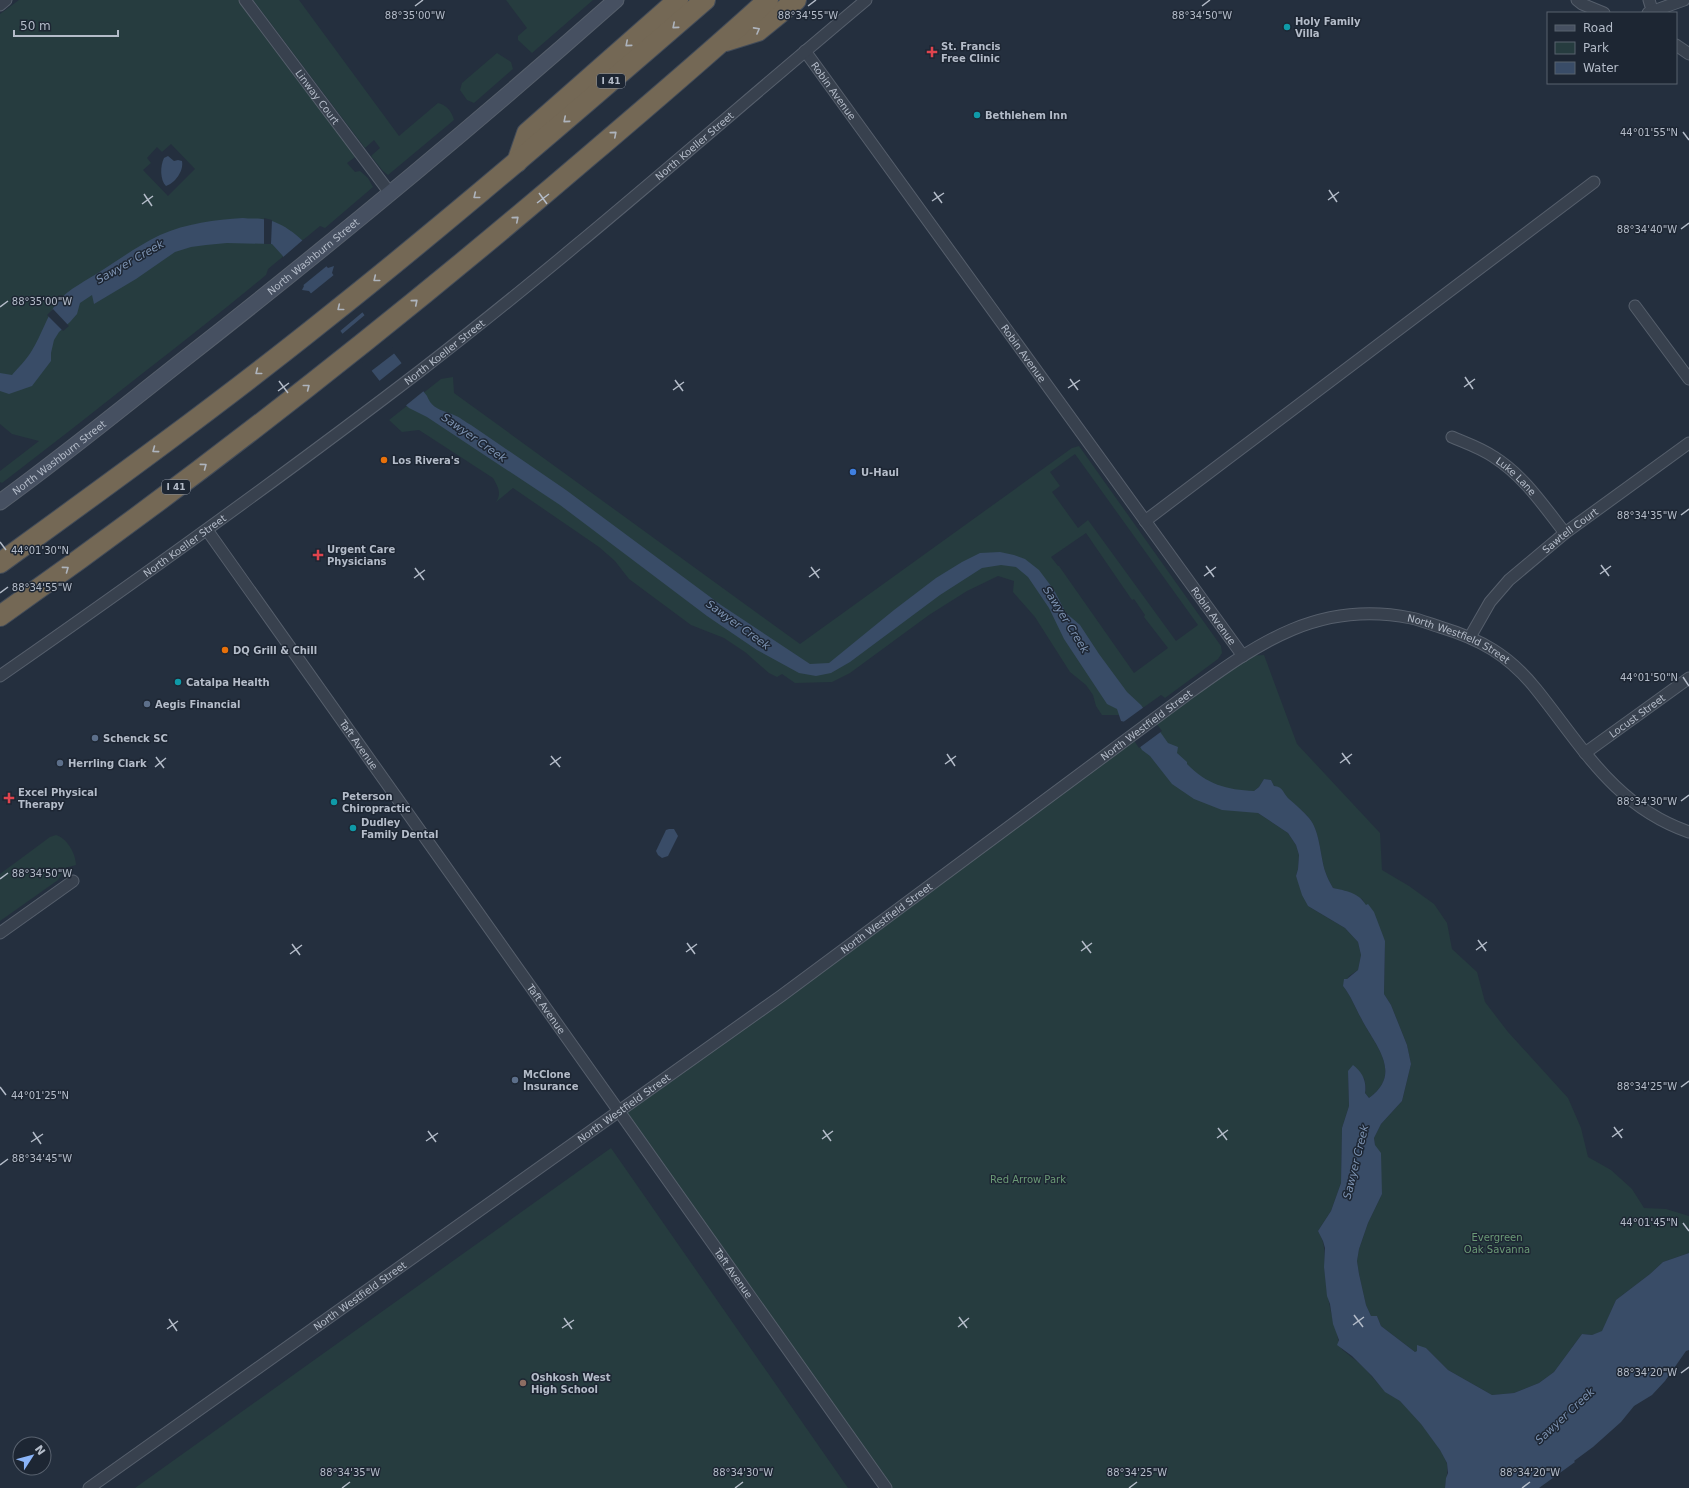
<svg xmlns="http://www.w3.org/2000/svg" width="1689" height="1488" viewBox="0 0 1689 1488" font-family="'DejaVu Sans',sans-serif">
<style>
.green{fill:#263c3f;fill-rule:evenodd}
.water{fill:#394c67}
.pier{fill:#242f3e}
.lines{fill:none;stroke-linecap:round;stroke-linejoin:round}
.street-casing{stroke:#565f6c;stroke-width:13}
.secondary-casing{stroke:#565f6c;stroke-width:17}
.highway-casing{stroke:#434c59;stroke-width:22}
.street{stroke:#38414e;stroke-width:11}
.secondary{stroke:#465061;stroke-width:15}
.highway{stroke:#746855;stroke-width:20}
.oneway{stroke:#aeb4bd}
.ticks{fill:none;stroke:#b4bcc9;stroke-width:1.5}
.culture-dot{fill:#0f9aa8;stroke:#1d2633;stroke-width:1.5}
.health-dot{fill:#e0444e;stroke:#1d2633;stroke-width:1.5}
.food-dot{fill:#e8710a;stroke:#1d2633;stroke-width:1.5}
.shop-dot{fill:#3f7fe0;stroke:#1d2633;stroke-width:1.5}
.service-dot{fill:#5c6f8a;stroke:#1d2633;stroke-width:1.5}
.education-dot{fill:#8d6e63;stroke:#1d2633;stroke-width:1.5}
.labels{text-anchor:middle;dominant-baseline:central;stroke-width:3;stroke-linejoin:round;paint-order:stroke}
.shield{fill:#1d2633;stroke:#878f9c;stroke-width:1}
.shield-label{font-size:9px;font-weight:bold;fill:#b4bcc9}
.poi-label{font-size:10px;font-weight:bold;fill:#b4bcc9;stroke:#1d2633;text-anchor:start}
.street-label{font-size:10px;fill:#b4bcc9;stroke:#1d2633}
.park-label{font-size:10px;fill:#6b9a76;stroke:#1d2633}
.water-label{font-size:11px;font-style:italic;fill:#7c92b1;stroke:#1d2633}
.ticks-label{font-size:10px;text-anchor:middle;fill:#b4bcc9;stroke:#1d2633;stroke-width:3;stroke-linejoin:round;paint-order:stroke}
</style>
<rect width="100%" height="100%" fill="#242f3e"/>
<g class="green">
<path d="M 19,0 L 239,0 L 358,155 L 347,163 L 355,172 L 360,171 L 368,178 L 373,187 L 325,228 L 320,226 L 268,269 L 266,275 C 226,308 184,341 143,373 C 96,410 49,447 2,483 L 0,482 L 0,471 L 39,441 L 12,434 L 0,424 L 0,14 ZM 171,144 L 195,169 L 168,196 L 143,170 L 151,163 L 147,158 L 157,147 L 162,152 Z"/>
<path d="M 253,0 L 299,0 L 399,136 L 438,103 C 447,105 452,112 454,120 L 388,175 L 383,171 L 371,156 L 380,148 L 374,140 L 365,148 Z"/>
<polygon points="506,0 593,0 532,53 518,40 518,36 527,28"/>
<polygon points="497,53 511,62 513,69 474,103 467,100 460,90 462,83"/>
<path d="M 453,377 L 454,393 L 800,644 L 1072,448 L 1079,446 L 1221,646 L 1222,653 L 1218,659 L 1165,698 L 1161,695 L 1133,715 L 1102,715 L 1096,706 L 1093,695 L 1086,685 L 1070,672 L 1035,617 L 1013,592 L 1014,581 L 998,576 L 967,591 L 929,615 L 850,673 L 832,682 L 795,683 L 782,674 L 777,677 L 769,673 L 745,652 L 724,638 L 691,625 L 629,579 L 615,561 L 599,547 L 513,488 L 496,502 C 502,493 498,487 493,478 L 419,430 L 402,432 L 389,420 L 441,379 ZM 1075,454 L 1198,625 L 1176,641 L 1088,520 L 1078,528 L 1052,492 L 1060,486 L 1050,472 ZM 1086,533 L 1132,600 L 1134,599 L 1145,615 L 1144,617 L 1168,648 L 1134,673 L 1059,566 L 1058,566 L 1051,557 Z"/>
<path d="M 1264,655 L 1297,744 L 1380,833 L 1382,870 L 1409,886 L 1434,904 L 1447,923 L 1452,949 L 1477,972 L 1485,1002 L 1508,1032 L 1568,1098 L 1581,1128 L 1588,1157 L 1611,1170 L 1632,1189 L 1644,1208 L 1666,1209 L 1689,1216 L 1689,1253 L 1663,1262 L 1650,1274 L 1616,1300 L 1602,1332 L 1592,1335 L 1582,1334 L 1554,1372 L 1539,1383 L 1514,1393 L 1492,1395 L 1448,1370 L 1426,1348 L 1415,1352 L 1381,1326 L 1377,1316 L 1371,1316 L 1366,1305 L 1359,1274 L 1357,1261 L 1359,1249 L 1368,1223 L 1382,1194 L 1374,1138 L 1381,1124 L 1402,1101 L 1411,1064 L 1407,1045 L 1391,1005 L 1384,994 L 1385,941 L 1362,899 L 1345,891 L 1333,888 C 1330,883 1327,877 1325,871 C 1320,855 1320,832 1309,818 C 1301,808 1273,790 1271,780 L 1264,779 L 1259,787 L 1254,791 L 1258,813 L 1288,833 L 1296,845 L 1299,855 L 1298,869 L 1296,876 L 1308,906 L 1345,928 L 1358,942 L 1361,955 L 1358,970 L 1349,976 L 1343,986 C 1351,996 1355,1007 1361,1018 C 1374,1044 1404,1073 1369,1098 L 1365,1093 L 1366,1088 L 1364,1078 L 1348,1071 L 1349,1106 L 1342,1128 L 1341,1183 L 1331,1211 L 1318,1231 C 1328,1248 1323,1256 1325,1275 C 1327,1294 1331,1316 1337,1334 C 1338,1338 1339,1345 1341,1348 C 1343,1351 1356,1360 1360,1364 C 1369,1372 1376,1382 1385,1391 C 1389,1395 1395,1397 1400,1401 C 1412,1411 1443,1449 1447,1464 C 1448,1472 1446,1480 1445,1488 L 886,1488 L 619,1111 L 1243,656 Z"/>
<path d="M 56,835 C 67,838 76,854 76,865 L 65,868 L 58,880 L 0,921 L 0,874 L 50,837 Z"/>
<polygon points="611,1148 848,1488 135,1488"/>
</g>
<g class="water">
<path d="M 168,156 L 174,161 L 178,160 L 182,161 C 184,171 175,183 166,186 C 160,180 160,166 164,158 Z"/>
<path d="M 243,218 C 250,219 256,218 262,219 C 290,222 311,249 328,268 L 334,266 L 332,273 L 427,396 C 432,409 442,410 454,415 C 460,417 465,422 471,425 L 566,490 L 721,605 L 810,664 L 829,663 L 894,610 L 936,578 L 962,562 L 980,553 L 1000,552 L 1014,555 L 1025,559 L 1039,570 L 1054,590 L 1066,613 L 1080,625 L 1099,654 L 1127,692 L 1141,705 L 1168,743 L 1178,747 L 1177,753 L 1187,762 L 1187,764 C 1206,784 1227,790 1254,791 L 1259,787 L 1264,779 L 1271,780 L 1274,786 C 1283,786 1284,795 1289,799 C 1296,805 1303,811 1309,818 C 1320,831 1320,855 1325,871 C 1327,877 1330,883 1333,888 C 1346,891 1358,892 1366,905 L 1368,904 L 1374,912 L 1385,941 L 1384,994 L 1391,1005 L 1407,1045 L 1411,1064 L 1402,1101 L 1381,1124 L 1374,1138 L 1375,1145 L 1381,1153 L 1382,1194 L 1368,1223 L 1359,1249 L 1357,1261 L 1359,1274 L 1366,1305 L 1371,1316 L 1377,1316 L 1381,1326 L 1415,1352 L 1417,1351 L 1417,1345 L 1426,1348 L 1448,1370 L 1492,1395 L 1514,1393 L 1539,1383 L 1554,1372 L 1582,1334 L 1592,1335 L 1602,1331 L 1616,1300 L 1650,1274 L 1663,1262 L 1689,1253 L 1689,1350 L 1686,1351 L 1665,1381 L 1652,1395 L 1634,1406 L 1621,1422 L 1593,1447 L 1574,1461 L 1575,1462 L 1539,1488 L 1445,1488 L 1446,1478 L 1448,1473 L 1447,1463 L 1440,1450 L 1421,1424 L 1400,1401 L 1385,1392 L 1372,1376 L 1352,1356 L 1337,1345 L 1339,1340 L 1333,1324 L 1330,1304 L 1327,1296 L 1324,1267 L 1325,1248 L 1323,1241 L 1318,1231 L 1331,1211 L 1341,1183 L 1342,1128 L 1349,1106 L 1348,1071 L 1353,1065 C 1362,1072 1367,1081 1365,1093 L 1369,1098 C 1404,1073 1374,1044 1361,1018 C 1355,1007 1351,996 1343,986 L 1344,979 L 1347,979 L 1358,970 L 1361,955 L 1358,942 L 1345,928 L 1308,906 L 1302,895 L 1296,876 L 1298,869 L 1299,855 L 1296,845 L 1288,833 L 1258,813 L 1222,810 L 1194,799 L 1172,784 L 1150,756 L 1142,750 L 1125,722 L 1121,721 L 1117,709 L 1107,704 L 1064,639 L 1049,608 L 1028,577 L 1016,567 L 1001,565 L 982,568 L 940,595 L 850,662 L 831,673 L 816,676 L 799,673 L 757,650 L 707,616 L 560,505 L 427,417 L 409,408 L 382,384 L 309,291 L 302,290 L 304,286 L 282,255 L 272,244 L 227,243 L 206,245 L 191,247 L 175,252 L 136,279 L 94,304 L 92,295 L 80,303 L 77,314 L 70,322 L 59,332 L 54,340 L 51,353 L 51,361 L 32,386 L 9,394 L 0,391 L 0,373 L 12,375 C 18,368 26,360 31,352 C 42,335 46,317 58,301 C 69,289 87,280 101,271 C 120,259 139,245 160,235 C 187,223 215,220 243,218 Z"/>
<polygon points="669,829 674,829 678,836 668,856 662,858 658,855 656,851 666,830"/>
</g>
<g class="pier">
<polygon points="264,218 272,220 271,244 264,244"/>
<polygon points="304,239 328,265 301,287 282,258"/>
<polygon points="335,274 364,311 339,332 309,295"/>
<polygon points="53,309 69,326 63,331 47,315"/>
<polygon points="366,314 396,352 370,372 341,335"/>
<polygon points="403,362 425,390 404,407 378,382"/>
<polygon points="1144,707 1162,731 1139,748 1122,723"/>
</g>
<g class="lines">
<g class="street-casing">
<g id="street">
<path id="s1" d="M 245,0 L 390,193"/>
<polyline points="1577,0 1582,4 1604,13"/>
<polyline points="1649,0 1653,13"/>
<polyline points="0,5 6,0"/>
<polyline points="1648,13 1684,0"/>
<polyline points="1676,45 1689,54"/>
<path id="s2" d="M 805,51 L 1243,656"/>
<polyline points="1635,306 1689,379"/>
<path id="s3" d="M 1452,437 C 1466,443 1481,448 1494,457 C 1524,476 1543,505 1565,533"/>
<polyline points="1145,521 1594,182"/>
<path id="s4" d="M 207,530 L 886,1488"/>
<path id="s5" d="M 1470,637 L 1490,602 L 1509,580 L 1565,533 L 1689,443"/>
<path id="s6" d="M 0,676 C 142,577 283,476 420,371 C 573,253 718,124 866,0"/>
<path id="s7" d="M 1585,753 L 1689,678"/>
<polyline points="0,933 73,881"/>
<path id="s8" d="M 89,1488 L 781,996 L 1185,696 C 1256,645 1317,599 1411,618 C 1421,620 1430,624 1440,627 C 1480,639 1509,655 1536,689 C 1582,746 1614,806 1689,832"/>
</g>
</g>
<g class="secondary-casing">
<g id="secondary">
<path id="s9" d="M 0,502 C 62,457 122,408 183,360 C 331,244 476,124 616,0"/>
</g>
</g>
<g class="highway-casing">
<g id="highway">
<polyline points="726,41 758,31 796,0"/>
<polyline points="517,162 527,133 678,0"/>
<path d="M 0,563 C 109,484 218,405 323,321 C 453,218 579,109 705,0"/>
<path d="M 0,616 C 204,472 400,318 589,156 C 649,105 709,54 768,0"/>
</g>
</g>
<use href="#street" class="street"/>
<use href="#secondary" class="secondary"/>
<use href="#highway" class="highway"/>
</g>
<defs><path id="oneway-chevron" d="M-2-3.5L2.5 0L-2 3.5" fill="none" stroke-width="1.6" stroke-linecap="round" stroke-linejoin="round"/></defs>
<g class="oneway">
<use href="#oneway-chevron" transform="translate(675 26) rotate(139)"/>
<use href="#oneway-chevron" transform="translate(757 30) rotate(-29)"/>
<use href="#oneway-chevron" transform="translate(628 44) rotate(139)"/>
<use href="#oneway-chevron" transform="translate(566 120) rotate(139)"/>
<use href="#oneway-chevron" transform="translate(614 134) rotate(-41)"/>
<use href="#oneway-chevron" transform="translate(476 196) rotate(141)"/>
<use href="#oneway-chevron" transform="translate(516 219) rotate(-41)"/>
<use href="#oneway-chevron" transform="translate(376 279) rotate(141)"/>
<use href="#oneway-chevron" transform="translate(415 302) rotate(-40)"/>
<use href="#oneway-chevron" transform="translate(340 308) rotate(141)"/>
<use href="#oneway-chevron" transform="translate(258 372) rotate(142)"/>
<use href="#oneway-chevron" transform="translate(307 387) rotate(-38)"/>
<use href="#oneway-chevron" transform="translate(155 450) rotate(143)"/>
<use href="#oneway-chevron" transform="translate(204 466) rotate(-37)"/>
<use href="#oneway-chevron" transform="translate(66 569) rotate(-36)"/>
</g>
<path class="ticks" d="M 415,6 L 423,0M 808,6 L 816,0M 1202,6 L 1210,0M 1683,132 L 1689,140M 1329,190 L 1337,202M 934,192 L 942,203M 539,193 L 547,204M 144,194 L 152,206M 1328,200 L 1339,192M 932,201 L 944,193M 537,203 L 549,194M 142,204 L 153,196M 1681,229 L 1689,223M 0,307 L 8,301M 1465,377 L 1473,389M 1070,379 L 1078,390M 675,380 L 683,391M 279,381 L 288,393M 1464,387 L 1475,379M 1068,388 L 1080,380M 673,390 L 684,382M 278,391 L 289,383M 1681,515 L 1689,509M 0,542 L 6,550M 1601,565 L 1609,576M 1206,566 L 1214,577M 811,567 L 819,578M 415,568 L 424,580M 1600,574 L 1611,566M 1204,576 L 1216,567M 809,577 L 820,569M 414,578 L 425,570M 0,593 L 8,587M 1683,677 L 1689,686M 1342,753 L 1350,764M 947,754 L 955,766M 551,756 L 560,767M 156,757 L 164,768M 1340,763 L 1352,754M 945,764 L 956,756M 550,765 L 561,757M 155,767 L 166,758M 1681,801 L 1689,795M 0,879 L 8,873M 1478,940 L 1486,951M 1082,941 L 1091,953M 687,943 L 695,954M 292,944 L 300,955M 1476,950 L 1487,942M 1081,951 L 1092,943M 686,952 L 697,944M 290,954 L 302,945M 0,1087 L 6,1095M 1681,1087 L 1689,1081M 1614,1127 L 1622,1138M 1218,1128 L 1227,1140M 823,1130 L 831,1141M 428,1131 L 436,1142M 33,1132 L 41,1144M 1612,1137 L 1623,1129M 1217,1138 L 1228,1130M 822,1139 L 833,1131M 426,1141 L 438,1133M 31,1142 L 43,1134M 0,1165 L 8,1159M 1683,1223 L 1689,1231M 1354,1315 L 1363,1327M 959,1317 L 967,1328M 564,1318 L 572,1329M 169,1319 L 177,1331M 1353,1325 L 1364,1317M 958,1327 L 969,1318M 562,1328 L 574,1320M 167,1329 L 178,1321M 1681,1373 L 1689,1367M 342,1488 L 350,1482M 735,1488 L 743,1482M 1129,1488 L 1137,1482M 1522,1488 L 1530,1482"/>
<g class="culture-dot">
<circle cx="1287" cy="27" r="4"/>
<circle cx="977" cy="115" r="4"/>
<circle cx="178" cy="682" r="4"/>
<circle cx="334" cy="802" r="4"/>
<circle cx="353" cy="828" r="4"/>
</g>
<g class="health-dot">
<path d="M930 46h4v4h4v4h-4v4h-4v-4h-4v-4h4z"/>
<path d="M316 549h4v4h4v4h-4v4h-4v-4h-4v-4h4z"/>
<path d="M7 792h4v4h4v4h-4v4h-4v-4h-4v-4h4z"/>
</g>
<g class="food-dot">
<circle cx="384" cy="460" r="4"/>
<circle cx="225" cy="650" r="4"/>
</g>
<circle class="shop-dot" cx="853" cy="472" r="4"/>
<g class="service-dot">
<circle cx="147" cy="704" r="4"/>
<circle cx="95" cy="738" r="4"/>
<circle cx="60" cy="763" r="4"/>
<circle cx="515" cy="1080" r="4"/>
</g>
<circle class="education-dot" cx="523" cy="1383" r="4"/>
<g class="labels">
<g class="shield">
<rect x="597" y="74" width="28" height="14" rx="3"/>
<rect x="162" y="480" width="28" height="14" rx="3"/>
</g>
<g class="shield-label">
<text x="611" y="81">I 41</text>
<text x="176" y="487">I 41</text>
</g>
<g class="poi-label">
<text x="1295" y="21">Holy Family<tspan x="1295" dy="12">Villa</tspan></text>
<text x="941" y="46">St. Francis<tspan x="941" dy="12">Free Clinic</tspan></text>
<text x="985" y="115">Bethlehem Inn</text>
<text x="392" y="460">Los Rivera's</text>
<text x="861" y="472">U-Haul</text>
<text x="327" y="549">Urgent Care<tspan x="327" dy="12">Physicians</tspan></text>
<text x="233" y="650">DQ Grill &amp; Chill</text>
<text x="186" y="682">Catalpa Health</text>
<text x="155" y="704">Aegis Financial</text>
<text x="103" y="738">Schenck SC</text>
<text x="68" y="763">Herrling Clark</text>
<text x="18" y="792">Excel Physical<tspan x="18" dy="12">Therapy</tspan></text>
<text x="342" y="796">Peterson<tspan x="342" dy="12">Chiropractic</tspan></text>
<text x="361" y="822">Dudley<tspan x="361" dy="12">Family Dental</tspan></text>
<text x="523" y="1074">McClone<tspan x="523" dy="12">Insurance</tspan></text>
<text x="531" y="1377">Oshkosh West<tspan x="531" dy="12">High School</tspan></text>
</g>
<g class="street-label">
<text stroke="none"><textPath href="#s2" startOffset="49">Robin Avenue</textPath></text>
<text stroke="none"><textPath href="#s1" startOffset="121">Linway Court</textPath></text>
<text stroke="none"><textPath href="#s6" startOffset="874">North Koeller Street</textPath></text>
<text stroke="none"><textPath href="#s9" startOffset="398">North Washburn Street</textPath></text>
<text stroke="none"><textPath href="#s6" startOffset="550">North Koeller Street</textPath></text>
<text stroke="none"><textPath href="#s2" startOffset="373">Robin Avenue</textPath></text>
<text stroke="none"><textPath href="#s9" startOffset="74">North Washburn Street</textPath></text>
<text stroke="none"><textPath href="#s3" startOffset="76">Luke Lane</textPath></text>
<text stroke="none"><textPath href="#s5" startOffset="148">Sawtell Court</textPath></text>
<text stroke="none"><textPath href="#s6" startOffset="226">North Koeller Street</textPath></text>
<text stroke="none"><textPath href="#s2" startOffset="697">Robin Avenue</textPath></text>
<text stroke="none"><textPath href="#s8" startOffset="1652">North Westfield Street</textPath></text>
<text stroke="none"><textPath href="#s7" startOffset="64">Locust Street</textPath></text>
<text stroke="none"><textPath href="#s8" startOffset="1304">North Westfield Street</textPath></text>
<text stroke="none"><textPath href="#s4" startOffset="263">Taft Avenue</textPath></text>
<text stroke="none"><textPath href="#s8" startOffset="980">North Westfield Street</textPath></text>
<text stroke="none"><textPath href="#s4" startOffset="587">Taft Avenue</textPath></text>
<text stroke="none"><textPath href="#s8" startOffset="656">North Westfield Street</textPath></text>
<text stroke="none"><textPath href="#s4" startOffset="911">Taft Avenue</textPath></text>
<text stroke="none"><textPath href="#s8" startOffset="332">North Westfield Street</textPath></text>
</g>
<g class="park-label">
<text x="1028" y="1179">Red Arrow Park</text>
<text x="1497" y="1237">Evergreen<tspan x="1497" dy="12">Oak Savanna</tspan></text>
</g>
<g class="water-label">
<text transform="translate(130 262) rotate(-30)">Sawyer Creek</text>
<text transform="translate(474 438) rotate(35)">Sawyer Creek</text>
<text transform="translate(1066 620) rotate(58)">Sawyer Creek</text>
<text transform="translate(738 625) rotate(36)">Sawyer Creek</text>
<text transform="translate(1356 1162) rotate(-76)">Sawyer Creek</text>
<text transform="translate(1565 1416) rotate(-43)">Sawyer Creek</text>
</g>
</g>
<g class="ticks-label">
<text x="808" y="19">88°34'55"W</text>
<text x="1202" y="19">88°34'50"W</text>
<text x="415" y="19">88°35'00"W</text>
<text x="1649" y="136">44°01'55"N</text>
<text x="1647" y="233">88°34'40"W</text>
<text x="42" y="305">88°35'00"W</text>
<text x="1647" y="519">88°34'35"W</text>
<text x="40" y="554">44°01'30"N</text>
<text x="42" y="591">88°34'55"W</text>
<text x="1649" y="681">44°01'50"N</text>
<text x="1647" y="805">88°34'30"W</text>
<text x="42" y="877">88°34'50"W</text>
<text x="1647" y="1090">88°34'25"W</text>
<text x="40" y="1099">44°01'25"N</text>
<text x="42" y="1162">88°34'45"W</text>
<text x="1649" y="1226">44°01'45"N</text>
<text x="1647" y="1376">88°34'20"W</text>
<text x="350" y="1476">88°34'35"W</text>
<text x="743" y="1476">88°34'30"W</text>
<text x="1137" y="1476">88°34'25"W</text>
<text x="1530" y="1476">88°34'20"W</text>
</g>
<rect x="1547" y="12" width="130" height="72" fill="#1d2633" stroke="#59626f"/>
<rect x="1555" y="25" width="20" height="6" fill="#465061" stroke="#59626f"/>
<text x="1583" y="32" font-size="12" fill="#b4bcc9">Road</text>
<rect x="1555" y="42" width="20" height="12" fill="#263c3f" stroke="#59626f"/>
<text x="1583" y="52" font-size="12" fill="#b4bcc9">Park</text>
<rect x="1555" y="62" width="20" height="12" fill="#394c67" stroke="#59626f"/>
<text x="1583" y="72" font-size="12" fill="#b4bcc9">Water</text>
<g transform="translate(32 1456) rotate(54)"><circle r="19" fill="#1d2633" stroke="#59626f"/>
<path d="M0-3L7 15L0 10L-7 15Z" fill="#8ab4f8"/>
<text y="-6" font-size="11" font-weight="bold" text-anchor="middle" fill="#b4bcc9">N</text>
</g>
<path d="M14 30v6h104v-6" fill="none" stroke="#b4bcc9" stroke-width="2"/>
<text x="20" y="30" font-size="12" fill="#b4bcc9" stroke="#1d2633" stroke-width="3" paint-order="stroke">50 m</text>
</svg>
